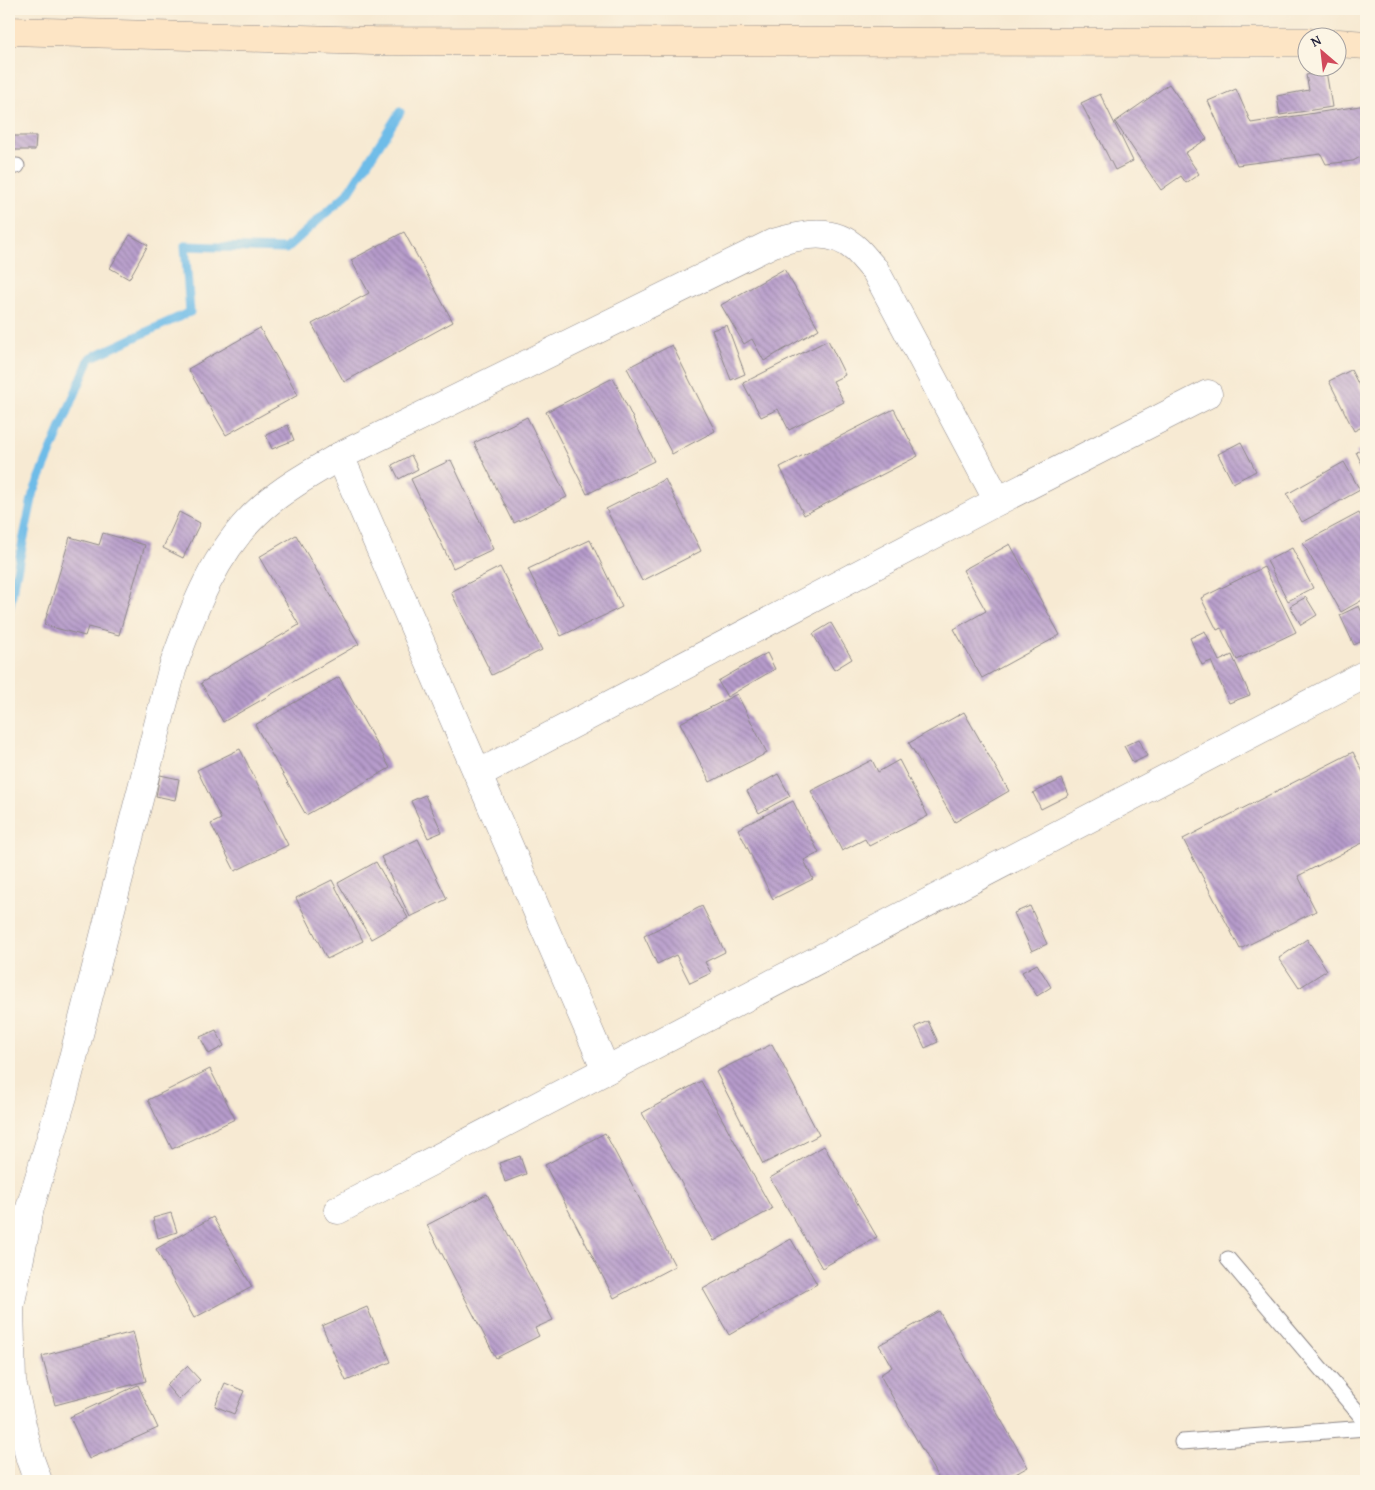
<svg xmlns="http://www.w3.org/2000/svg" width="1375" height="1490" viewBox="0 0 1375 1490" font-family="'Gentium Book Plus',serif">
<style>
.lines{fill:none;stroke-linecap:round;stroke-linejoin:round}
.stream{stroke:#6ebce8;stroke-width:9}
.building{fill:url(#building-back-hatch)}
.lane-casing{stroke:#8c8687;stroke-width:17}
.street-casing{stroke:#8c8687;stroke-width:29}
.secondary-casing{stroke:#8c8687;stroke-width:29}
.lane{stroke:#fff;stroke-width:15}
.street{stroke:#fff;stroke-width:28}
.secondary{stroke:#fde5c5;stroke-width:28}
</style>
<defs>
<pattern id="building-back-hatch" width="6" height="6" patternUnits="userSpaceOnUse" patternTransform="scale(1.25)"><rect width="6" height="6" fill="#b69bcb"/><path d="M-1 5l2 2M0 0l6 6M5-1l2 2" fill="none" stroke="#947ea6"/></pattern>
</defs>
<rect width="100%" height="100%" fill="#fcf5e5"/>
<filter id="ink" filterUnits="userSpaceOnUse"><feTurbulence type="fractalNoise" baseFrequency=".02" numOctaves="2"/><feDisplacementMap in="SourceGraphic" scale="10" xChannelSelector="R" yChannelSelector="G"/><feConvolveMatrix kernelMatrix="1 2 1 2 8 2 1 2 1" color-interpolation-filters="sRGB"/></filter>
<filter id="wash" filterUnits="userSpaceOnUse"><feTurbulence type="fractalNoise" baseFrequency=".0096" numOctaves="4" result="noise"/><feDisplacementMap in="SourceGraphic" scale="20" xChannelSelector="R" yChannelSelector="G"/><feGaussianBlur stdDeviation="1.12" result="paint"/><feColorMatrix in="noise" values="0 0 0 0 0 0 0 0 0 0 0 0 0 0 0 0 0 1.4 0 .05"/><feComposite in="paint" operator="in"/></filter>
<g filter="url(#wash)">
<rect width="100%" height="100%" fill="#f7ead3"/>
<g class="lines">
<polyline class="stream" points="9,609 33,494 90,358 190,312 185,246 286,249 348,193 400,112"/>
</g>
<g id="blocks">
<g class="building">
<polygon points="1326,71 1332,107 1280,115 1277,96 1309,90 1306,75"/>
<polygon points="1169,84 1207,139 1185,153 1199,174 1186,183 1181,176 1161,190 1115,122"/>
<polygon points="1236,89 1251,123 1366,105 1366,154 1353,161 1326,164 1321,154 1237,165 1208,101"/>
<polygon points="1100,94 1133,161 1115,170 1081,103"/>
<polygon points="14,136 36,136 35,150 14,150"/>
<polygon points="404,232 453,322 344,382 312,324 369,293 351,260"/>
<polygon points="130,235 148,245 129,279 110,268"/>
<polygon points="784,269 819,329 764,361 752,339 744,344 721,305"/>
<polygon points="727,325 745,374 731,380 712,330"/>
<polygon points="260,328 298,395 226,435 188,369"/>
<polygon points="828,340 845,375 833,381 844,402 789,430 778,409 761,417 743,383"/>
<polygon points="672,345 715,431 672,454 627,368"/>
<polygon points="1351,370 1366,399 1366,425 1354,431 1329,381"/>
<polygon points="613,378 654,461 587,494 546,412"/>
<polygon points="894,409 918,456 804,515 780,467"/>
<polygon points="527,417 567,497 514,523 474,443"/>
<polygon points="288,425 294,440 272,449 266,435"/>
<polygon points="1241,442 1256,471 1233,483 1218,454"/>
<polygon points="1366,448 1366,472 1356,452"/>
<polygon points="411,455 418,469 399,479 392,465"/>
<polygon points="451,460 493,549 453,568 411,479"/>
<polygon points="1344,462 1360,490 1302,522 1287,494"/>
<polygon points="665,479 701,551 642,581 606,509"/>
<polygon points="179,512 200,523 183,558 163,548"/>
<polygon points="1359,513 1366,526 1366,598 1341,612 1303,543"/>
<polygon points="103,533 145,545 119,635 88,627 85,636 44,625 70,537 99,545"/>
<polygon points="296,535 359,644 223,722 201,683 299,625 259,557"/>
<polygon points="590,540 622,607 561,636 528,569"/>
<polygon points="1010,544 1060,635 982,678 954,629 986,611 963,570"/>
<polygon points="1292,548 1313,588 1288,601 1267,561"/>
<polygon points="500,567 542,650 492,675 451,592"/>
<polygon points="1264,567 1296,632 1237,660 1221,628 1217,630 1201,598"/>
<polygon points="1306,597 1317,615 1301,625 1290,606"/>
<polygon points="1359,606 1366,621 1366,639 1354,645 1340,615"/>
<polygon points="831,623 852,659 834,670 813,634"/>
<polygon points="1205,631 1219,661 1232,655 1250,695 1229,703 1211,661 1202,665 1190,638"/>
<polygon points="767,653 775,669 727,697 718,681"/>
<polygon points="339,677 390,768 306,815 255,725"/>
<polygon points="737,694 767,753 710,782 680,723"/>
<polygon points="964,712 1009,791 955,822 909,743"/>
<polygon points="1139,739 1147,756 1133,763 1124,746"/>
<polygon points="240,749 288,845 235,871 211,824 221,819 197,770"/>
<polygon points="1353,752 1366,778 1366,841 1298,876 1316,911 1240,949 1183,839"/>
<polygon points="872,760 878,772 899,760 928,816 869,846 865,839 842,851 811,791"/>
<polygon points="778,774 790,796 759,813 747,791"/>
<polygon points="160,775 179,779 175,800 156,796"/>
<polygon points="1062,779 1069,795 1041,809 1033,793"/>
<polygon points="425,795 442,832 428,838 411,801"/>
<polygon points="793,801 819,853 804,860 813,879 773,899 738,829"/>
<polygon points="418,839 447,899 410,917 381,857"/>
<polygon points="376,862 408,918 371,939 338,883"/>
<polygon points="332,880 363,941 327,959 296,898"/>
<polygon points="702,906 725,952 705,962 711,973 690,983 676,955 657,964 644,936"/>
<polygon points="1030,906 1047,944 1032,951 1014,913"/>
<polygon points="1307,939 1327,970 1299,988 1279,958"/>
<polygon points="1037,964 1051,987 1037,996 1022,972"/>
<polygon points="928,1021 938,1042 925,1048 915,1027"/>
<polygon points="216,1030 224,1046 209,1054 200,1037"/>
<polygon points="772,1044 819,1135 763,1164 716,1072"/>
<polygon points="210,1069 235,1119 172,1149 148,1100"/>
<polygon points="701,1081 772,1209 714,1241 642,1113"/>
<polygon points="605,1133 675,1266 614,1298 545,1165"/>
<polygon points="824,1146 877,1237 822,1268 770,1178"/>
<polygon points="520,1156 526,1174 505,1182 499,1163"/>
<polygon points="487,1194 553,1320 535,1328 539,1336 496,1358 427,1225"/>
<polygon points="171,1213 177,1232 158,1238 153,1218"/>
<polygon points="213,1217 252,1287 194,1318 156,1249"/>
<polygon points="791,1239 817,1284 729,1335 703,1289"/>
<polygon points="367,1307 391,1362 346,1381 322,1326"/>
<polygon points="939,1311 1028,1467 1003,1481 940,1481 880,1375 892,1367 879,1345"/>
<polygon points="133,1332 146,1381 55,1405 42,1356"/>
<polygon points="187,1366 200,1380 179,1400 166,1385"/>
<polygon points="225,1383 244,1391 234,1414 215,1406"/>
<polygon points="138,1385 158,1428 89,1459 70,1417"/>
</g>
</g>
</g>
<g filter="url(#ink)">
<use href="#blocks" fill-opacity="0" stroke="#8c8687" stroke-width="1"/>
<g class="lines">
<g class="lane-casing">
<g id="lane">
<polyline points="9,166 17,166"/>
<polyline points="1228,1259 1366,1422"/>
<polyline points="1182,1442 1366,1428"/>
</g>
</g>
<g class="street-casing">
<g id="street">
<polyline points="340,456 606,1070"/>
<polyline points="478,774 998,501 1208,394"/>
<polyline points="338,1210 1366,674"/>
<path d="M 38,1481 L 30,1459 L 12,1382 L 10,1307 L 30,1208 L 64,1093 L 172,670 C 192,612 215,549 263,507 C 286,487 313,472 340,456 L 773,243 C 802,235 832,226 857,250 C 863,256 869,264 875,270 L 998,501"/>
</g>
</g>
<g class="secondary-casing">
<g id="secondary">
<polyline points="9,31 373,41 1308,42"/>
<polyline points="1338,43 1366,45"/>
</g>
</g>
<use href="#lane" class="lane"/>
<use href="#street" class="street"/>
<use href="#secondary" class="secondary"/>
</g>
</g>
<rect width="1375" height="1490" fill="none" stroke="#fcf5e5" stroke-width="30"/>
<g transform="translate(1322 52) rotate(332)"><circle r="24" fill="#fcf5e5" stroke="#a5a1a1"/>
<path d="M0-4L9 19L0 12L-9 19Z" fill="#d1495b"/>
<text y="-8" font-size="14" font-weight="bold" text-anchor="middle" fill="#22223b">N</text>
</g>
</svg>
